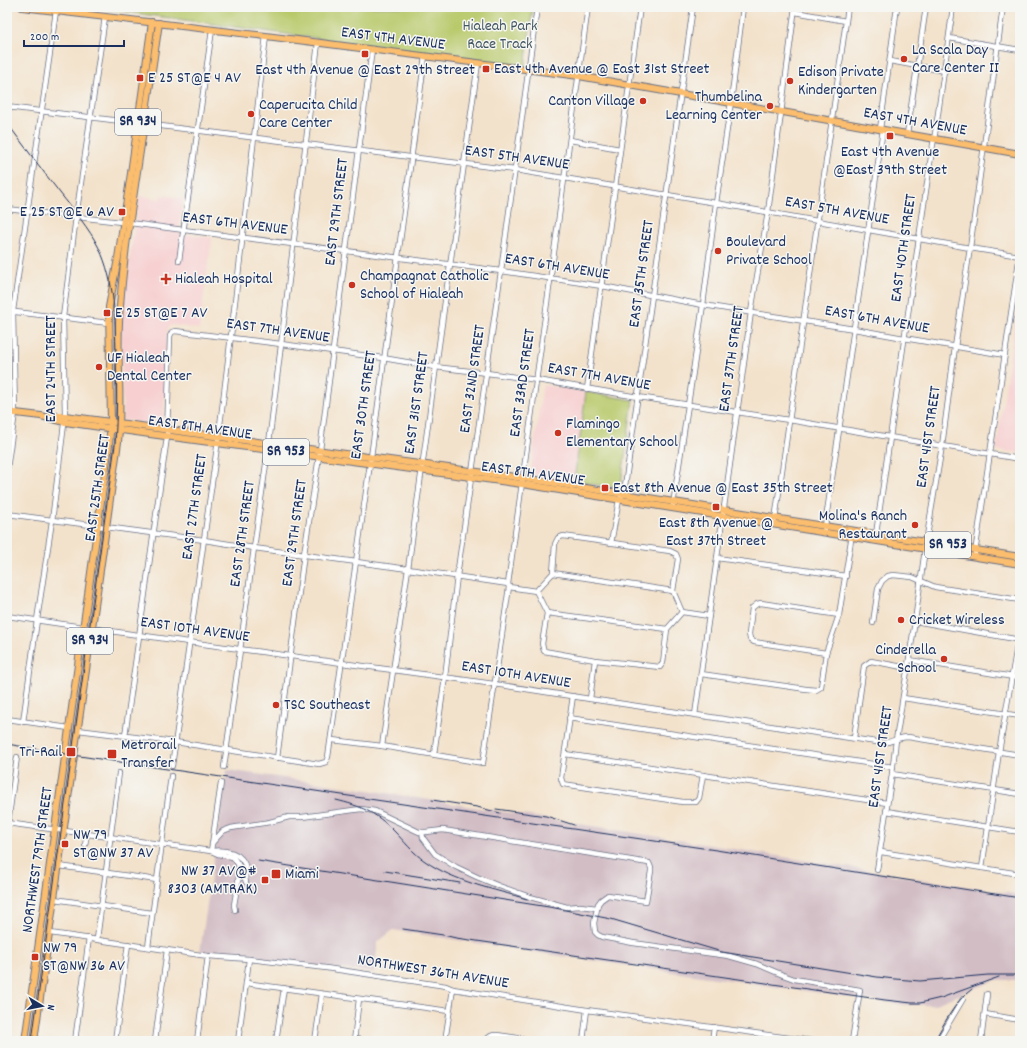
<svg xmlns="http://www.w3.org/2000/svg" width="1027" height="1048" viewBox="0 0 1027 1048" font-family="Dekko,sans-serif">
<style>
.built{fill:#f7cfd0}
.industrial{fill:#d2bdc5}
.green{fill:#b8c96b;stroke:#6a7c64}
.lines{fill:none;stroke-linecap:round;stroke-linejoin:round}
.minor-casing{stroke:#676e84;stroke-width:6}
.major-casing{stroke:#676e84;stroke-width:8}
.minor{stroke:#fff;stroke-width:4.5}
.major{stroke:#fbbd6e;stroke-width:6}
.rail{stroke:#1b2f5e;stroke-width:1}
.poi-dot{fill:#c8321e;stroke:#f6f6f2;stroke-width:1.5}
.labels{text-anchor:middle;dominant-baseline:central;stroke-width:3;stroke-linejoin:round;paint-order:stroke}
.shield{fill:#f6f6f2;stroke:#5d6b8a;stroke-width:1}
.shield-label{font-size:15px;font-weight:bold;fill:#1b2f5e}
.park-label{font-size:16px;fill:#425661;stroke:#f6f6f2}
.street-label{font-size:16px;fill:#1b2f5e;stroke:#f6f6f2}
.poi-label{font-size:16px;fill:#1b2f5e;stroke:#f6f6f2;text-anchor:start}
</style>
<rect width="100%" height="100%" fill="#f6f6f2"/>
<filter id="ink" filterUnits="userSpaceOnUse"><feTurbulence type="fractalNoise" baseFrequency=".025" numOctaves="2"/><feDisplacementMap in="SourceGraphic" scale="8" xChannelSelector="R" yChannelSelector="G"/><feConvolveMatrix kernelMatrix="1 2 1 2 8 2 1 2 1" color-interpolation-filters="sRGB"/></filter>
<filter id="wash" filterUnits="userSpaceOnUse"><feTurbulence type="fractalNoise" baseFrequency=".012" numOctaves="4" result="noise"/><feDisplacementMap in="SourceGraphic" scale="16" xChannelSelector="R" yChannelSelector="G"/><feGaussianBlur stdDeviation="0.9" result="paint"/><feColorMatrix in="noise" values="0 0 0 0 0 0 0 0 0 0 0 0 0 0 0 0 0 1.4 0 .05"/><feComposite in="paint" operator="in"/></filter>
<g filter="url(#wash)">
<rect width="100%" height="100%" fill="#f3e2cb"/>
<g class="built">
<polygon points="161,195 183,199 178,233 212,238 199,329 173,325 168,327 167,331 163,425 123,420 121,320 139,196 160,199"/>
<polygon points="1020,288 1020,453 996,450"/>
<polygon points="543,385 586,392 574,481 530,474"/>
</g>
<polygon class="industrial" points="227,770 355,788 1020,895 1020,980 996,980 933,1005 905,1005 553,955 393,930 378,942 374,973 200,952"/>
<g class="green">
<polygon points="90,7 533,7 525,67"/>
<polygon points="586,392 633,400 621,485 619,487 597,485 574,481"/>
</g>
</g>
<g filter="url(#ink)">
<g class="lines">
<g class="minor-casing">
<g id="minor">
<polyline points="795,12 846,21"/>
<polyline points="949,38 1020,50"/>
<polyline points="890,61 945,71"/>
<polyline points="7,107 145,124 515,170 716,203 970,248 1020,256"/>
<polyline points="880,129 897,7"/>
<polyline points="907,134 926,7"/>
<polyline points="570,140 620,149"/>
<polyline points="7,209 130,223 501,271 602,286 703,305 854,329 904,338 1005,355"/>
<polyline points="179,261 212,30"/>
<polyline points="7,311 109,323"/>
<polyline points="587,389 640,7"/>
<polyline points="7,469 15,413 13,311 56,11"/>
<polyline points="673,505 703,305 716,203 731,102 743,7"/>
<polyline points="7,514 204,540 254,548 408,569 508,584"/>
<polyline points="775,520 848,7"/>
<polyline points="824,533 883,129"/>
<polygon points="563,536 670,551 676,554 678,559 673,591 682,612 667,629 663,663 660,667 595,660 544,651 542,644 547,613 536,591 553,573 555,544 558,538"/>
<polyline points="875,541 919,238 932,150 936,128 953,7"/>
<path d="M 611,543 L 619,500 L 624,493 C 648,331 669,169 693,7"/>
<polyline points="975,553 1020,254"/>
<polyline points="717,558 846,576"/>
<polyline points="553,573 673,591"/>
<polyline points="509,587 536,591"/>
<polyline points="682,612 709,616"/>
<polyline points="547,613 667,629"/>
<path d="M 7,616 L 138,635 L 494,684 L 590,699 L 883,743 C 893,742 898,737 908,737 L 1020,755"/>
<polyline points="915,621 1020,640"/>
<polyline points="873,623 878,589 882,581 888,576 893,575 912,577 935,587 1020,600"/>
<polyline points="826,653 754,642 750,639 749,634 752,608 757,604 761,603 839,615"/>
<polyline points="909,660 1020,678"/>
<polyline points="701,674 806,689 816,690 821,687 826,653 839,615 852,534"/>
<polyline points="573,696 561,778 563,784 683,802 696,802 699,798 703,775"/>
<polyline points="903,698 1020,716"/>
<polyline points="590,699 595,660"/>
<polyline points="695,715 717,558 751,312 768,212 795,7"/>
<polyline points="569,718 893,767"/>
<polyline points="7,719 69,728"/>
<polyline points="23,722 37,620 52,521 65,416 63,317 76,217 105,17"/>
<polyline points="78,730 175,742 319,764 326,762 328,757 371,457 425,56"/>
<polyline points="125,736 167,437 170,336 172,332 175,331 281,344 383,358 435,367 487,373 537,380 638,397 789,420 1020,459"/>
<polyline points="854,738 864,666 871,661 908,668"/>
<polyline points="332,740 382,746 483,763 509,587 508,584 588,7"/>
<polyline points="382,746 408,569 478,63"/>
<polyline points="434,754 445,677 457,576 501,271 537,7"/>
<polyline points="565,754 887,803"/>
<polyline points="277,758 304,554 320,450 372,49"/>
<path d="M 172,766 C 187,655 204,544 219,433 C 236,301 250,168 266,36"/>
<polyline points="224,767 254,548 269,443 318,43"/>
<polyline points="892,774 1020,794"/>
<polyline points="886,811 1020,832"/>
<path d="M 7,823 L 211,851 C 225,849 243,852 246,869 C 246,874 244,878 246,882"/>
<polyline points="8,823 17,757"/>
<polyline points="422,832 423,838 435,854 456,867 477,877 499,886 530,897 567,907 580,906 597,908"/>
<polyline points="213,842 223,831 231,828 270,822 289,817 302,817 361,809 375,811 419,832 426,832 443,830 649,863 651,868 651,871 646,901 608,895 601,900 598,904 594,923 595,932 598,935 602,937 633,943 729,956 757,964 783,975 794,979 860,990 852,1041"/>
<polyline points="85,845 87,834"/>
<polyline points="211,851 218,854 233,857 238,864 240,870 234,905 235,910"/>
<polyline points="211,851 221,783"/>
<polyline points="881,852 1020,874"/>
<polyline points="59,866 157,880"/>
<polyline points="982,868 999,752 1020,628"/>
<polyline points="877,870 892,774 896,740 915,621 926,542 942,446 955,347 970,248 1003,7"/>
<polyline points="54,899 152,913"/>
<polyline points="50,933 208,956 249,959 326,968 446,986 453,989 587,1010 812,1041"/>
<polyline points="97,939 119,773"/>
<polyline points="148,947 171,776"/>
<polyline points="246,983 449,1011"/>
<polyline points="985,1014 1020,1020"/>
<polyline points="354,1039 371,1041"/>
<polyline points="75,1041 89,938"/>
<polyline points="115,1041 128,944"/>
<polyline points="155,1041 167,950"/>
<polyline points="197,1041 208,956"/>
<polyline points="238,1041 246,983 249,959"/>
<polyline points="276,1041 284,988"/>
<polyline points="315,1041 322,994"/>
<polyline points="354,1041 359,999"/>
<polyline points="445,1041 453,989"/>
<path d="M 486,1041 C 489,1036 491,1035 497,1035 L 538,1041"/>
<polyline points="583,1041 587,1010"/>
<polyline points="712,1041 714,1027"/>
<polyline points="938,1041 963,999"/>
<polyline points="981,1041 987,994"/>
</g>
</g>
<g class="major-casing">
<g id="major">
<polyline points="22,7 266,36 579,76 1020,154"/>
<polyline points="7,412 41,416 65,422 150,434 522,484 1020,564"/>
<polyline points="50,416 65,416 111,422 523,478 1020,557"/>
<polyline points="25,1041 109,445 111,422 109,307 118,258 131,173 152,22"/>
<path d="M 34,1041 L 118,442 C 122,402 117,363 119,323 C 120,297 123,272 126,246 L 159,23"/>
</g>
</g>
<use href="#minor" class="minor"/>
<use href="#major" class="major"/>
<g class="rail">
<path d="M 7,123 C 25,147 42,170 60,193 C 74,211 89,228 99,248 C 115,282 115,318 116,354 C 117,385 117,415 115,445 L 32,1041"/>
<polyline points="7,744 66,754 369,799 716,850 1020,898"/>
<path d="M 336,800 C 361,806 375,812 394,831 C 404,841 413,853 425,861 C 455,882 493,889 527,899"/>
<polyline points="432,800 477,807 500,813"/>
<polyline points="496,809 546,816 574,825"/>
<polyline points="258,861 555,908 611,919 722,952 877,977 895,979 920,981 988,975 1020,975"/>
<polyline points="385,871 460,883"/>
<polyline points="403,929 443,935 456,938 470,940 821,991"/>
<polyline points="816,990 885,1000 912,1003 920,1003 941,998 999,977"/>
<path d="M 934,1041 C 945,1023 954,1002 972,989"/>
</g>
</g>
</g>
<g class="poi-dot">
<rect x="361" y="50" width="8" height="8" rx="2"/>
<circle cx="904" cy="59" r="4"/>
<rect x="482" y="65" width="8" height="8" rx="2"/>
<rect x="136" y="74" width="8" height="8" rx="2"/>
<circle cx="790" cy="81" r="4"/>
<circle cx="643" cy="101" r="4"/>
<circle cx="770" cy="106" r="4"/>
<circle cx="251" cy="114" r="4"/>
<rect x="886" y="132" width="8" height="8" rx="2"/>
<rect x="118" y="208" width="8" height="8" rx="2"/>
<circle cx="718" cy="251" r="4"/>
<path d="M164 273h4v4h4v4h-4v4h-4v-4h-4v-4h4z"/>
<circle cx="352" cy="285" r="4"/>
<rect x="103" y="309" width="8" height="8" rx="2"/>
<circle cx="99" cy="367" r="4"/>
<circle cx="558" cy="433" r="4"/>
<rect x="601" y="484" width="8" height="8" rx="2"/>
<rect x="712" y="503" width="8" height="8" rx="2"/>
<circle cx="915" cy="525" r="4"/>
<circle cx="901" cy="620" r="4"/>
<circle cx="944" cy="659" r="4"/>
<circle cx="276" cy="705" r="4"/>
<rect x="66" y="747" width="10" height="10" rx="2"/>
<rect x="107" y="749" width="10" height="10" rx="2"/>
<rect x="61" y="840" width="8" height="8" rx="2"/>
<rect x="271" y="869" width="10" height="10" rx="2"/>
<rect x="261" y="876" width="8" height="8" rx="2"/>
<rect x="31" y="953" width="8" height="8" rx="2"/>
</g>
<g class="labels">
<g class="shield">
<rect x="115" y="109" width="46" height="26" rx="3"/>
<rect x="263" y="439" width="46" height="26" rx="3"/>
<rect x="925" y="532" width="46" height="26" rx="3"/>
<rect x="67" y="628" width="46" height="26" rx="3"/>
</g>
<g class="shield-label">
<text x="138" y="122">SR 934</text>
<text x="286" y="452">SR 953</text>
<text x="948" y="545">SR 953</text>
<text x="90" y="641">SR 934</text>
</g>
<g class="park-label">
<text x="500" y="26">Hialeah Park<tspan x="500" dy="18">Race Track</tspan></text>
</g>
<g class="street-label">
<text transform="translate(393 39) rotate(7)">EAST 4TH AVENUE</text>
<text transform="translate(915 122) rotate(10)">EAST 4TH AVENUE</text>
<text transform="translate(517 158) rotate(8)">EAST 5TH AVENUE</text>
<text transform="translate(837 211) rotate(10)">EAST 5TH AVENUE</text>
<text transform="translate(337 212) rotate(-83)">EAST 29TH STREET</text>
<text transform="translate(235 224) rotate(7)">EAST 6TH AVENUE</text>
<text transform="translate(904 248) rotate(-82)">EAST 40TH STREET</text>
<text transform="translate(557 267) rotate(9)">EAST 6TH AVENUE</text>
<text transform="translate(642 274) rotate(-82)">EAST 35TH STREET</text>
<text transform="translate(877 320) rotate(10)">EAST 6TH AVENUE</text>
<text transform="translate(278 331) rotate(8)">EAST 7TH AVENUE</text>
<text transform="translate(732 359) rotate(-82)">EAST 37TH STREET</text>
<text transform="translate(51 369) rotate(-90)">EAST 24TH STREET</text>
<text transform="translate(599 377) rotate(10)">EAST 7TH AVENUE</text>
<text transform="translate(473 379) rotate(-82)">EAST 32ND STREET</text>
<text transform="translate(523 383) rotate(-82)">EAST 33RD STREET</text>
<text transform="translate(417 403) rotate(-82)">EAST 31ST STREET</text>
<text transform="translate(364 405) rotate(-82)">EAST 30TH STREET</text>
<text transform="translate(200 428) rotate(8)">EAST 8TH AVENUE</text>
<text transform="translate(929 437) rotate(-82)">EAST 41ST STREET</text>
<text transform="translate(533 474) rotate(8)">EAST 8TH AVENUE</text>
<text transform="translate(98 488) rotate(-82)">EAST 25TH STREET</text>
<text transform="translate(195 507) rotate(-82)">EAST 27TH STREET</text>
<text transform="translate(295 533) rotate(-82)">EAST 29TH STREET</text>
<text transform="translate(243 534) rotate(-82)">EAST 28TH STREET</text>
<text transform="translate(195 630) rotate(8)">EAST 10TH AVENUE</text>
<text transform="translate(516 675) rotate(9)">EAST 10TH AVENUE</text>
<text transform="translate(881 757) rotate(-82)">EAST 41ST STREET</text>
<text transform="translate(38 860) rotate(-82)">NORTHWEST 79TH STREET</text>
<text transform="translate(433 972) rotate(9)">NORTHWEST 36TH AVENUE</text>
</g>
<g class="poi-label">
<text x="912" y="50">La Scala Day<tspan x="912" dy="18">Care Center II</tspan></text>
<text x="494" y="69">East 4th Avenue @ East 31st Street</text>
<text x="365" y="70" text-anchor="middle">East 4th Avenue @ East 29th Street</text>
<text x="798" y="72">Edison Private<tspan x="798" dy="18">Kindergarten</tspan></text>
<text x="148" y="78">E 25 ST@E 4 AV</text>
<text x="762" y="97" text-anchor="end">Thumbelina<tspan x="762" dy="18">Learning Center</tspan></text>
<text x="635" y="101" text-anchor="end">Canton Village</text>
<text x="259" y="105">Caperucita Child<tspan x="259" dy="18">Care Center</tspan></text>
<text x="890" y="152" text-anchor="middle">East 4th Avenue<tspan x="890" dy="18">@East 39th Street</tspan></text>
<text x="114" y="212" text-anchor="end">E 25 ST@E 6 AV</text>
<text x="726" y="242">Boulevard<tspan x="726" dy="18">Private School</tspan></text>
<text x="360" y="276">Champagnat Catholic<tspan x="360" dy="18">School of Hialeah</tspan></text>
<text x="175" y="279">Hialeah Hospital</text>
<text x="115" y="313">E 25 ST@E 7 AV</text>
<text x="107" y="358">UF Hialeah<tspan x="107" dy="18">Dental Center</tspan></text>
<text x="566" y="424">Flamingo<tspan x="566" dy="18">Elementary School</tspan></text>
<text x="613" y="488">East 8th Avenue @ East 35th Street</text>
<text x="907" y="516" text-anchor="end">Molina's Ranch<tspan x="907" dy="18">Restaurant</tspan></text>
<text x="716" y="523" text-anchor="middle">East 8th Avenue @<tspan x="716" dy="18">East 37th Street</tspan></text>
<text x="909" y="620">Cricket Wireless</text>
<text x="936" y="650" text-anchor="end">Cinderella<tspan x="936" dy="18">School</tspan></text>
<text x="284" y="705">TSC Southeast</text>
<text x="121" y="745">Metrorail<tspan x="121" dy="18">Transfer</tspan></text>
<text x="62" y="752" text-anchor="end">Tri-Rail</text>
<text x="73" y="835">NW 79<tspan x="73" dy="18">ST@NW 37 AV</tspan></text>
<text x="257" y="871" text-anchor="end">NW 37 AV@#<tspan x="257" dy="18">8303 (AMTRAK)</tspan></text>
<text x="285" y="874">Miami</text>
<text x="43" y="948">NW 79<tspan x="43" dy="18">ST@NW 36 AV</tspan></text>
</g>
</g>
<rect width="1027" height="1048" fill="none" stroke="#f6f6f2" stroke-width="24"/>
<g transform="translate(42 1006) rotate(100)" stroke="#f6f6f2" stroke-width="3" paint-order="stroke">
<path d="M0-3L7 15L0 10L-7 15Z" fill="#1b2f5e"/>
<text y="-6" font-size="11" font-weight="bold" text-anchor="middle" fill="#1b2f5e">N</text>
</g>
<path d="M24 40v6h100v-6" fill="none" stroke="#1b2f5e" stroke-width="2"/>
<text x="30" y="40" font-size="12" fill="#1b2f5e" stroke="#f6f6f2" stroke-width="3" paint-order="stroke">200 m</text>
</svg>
